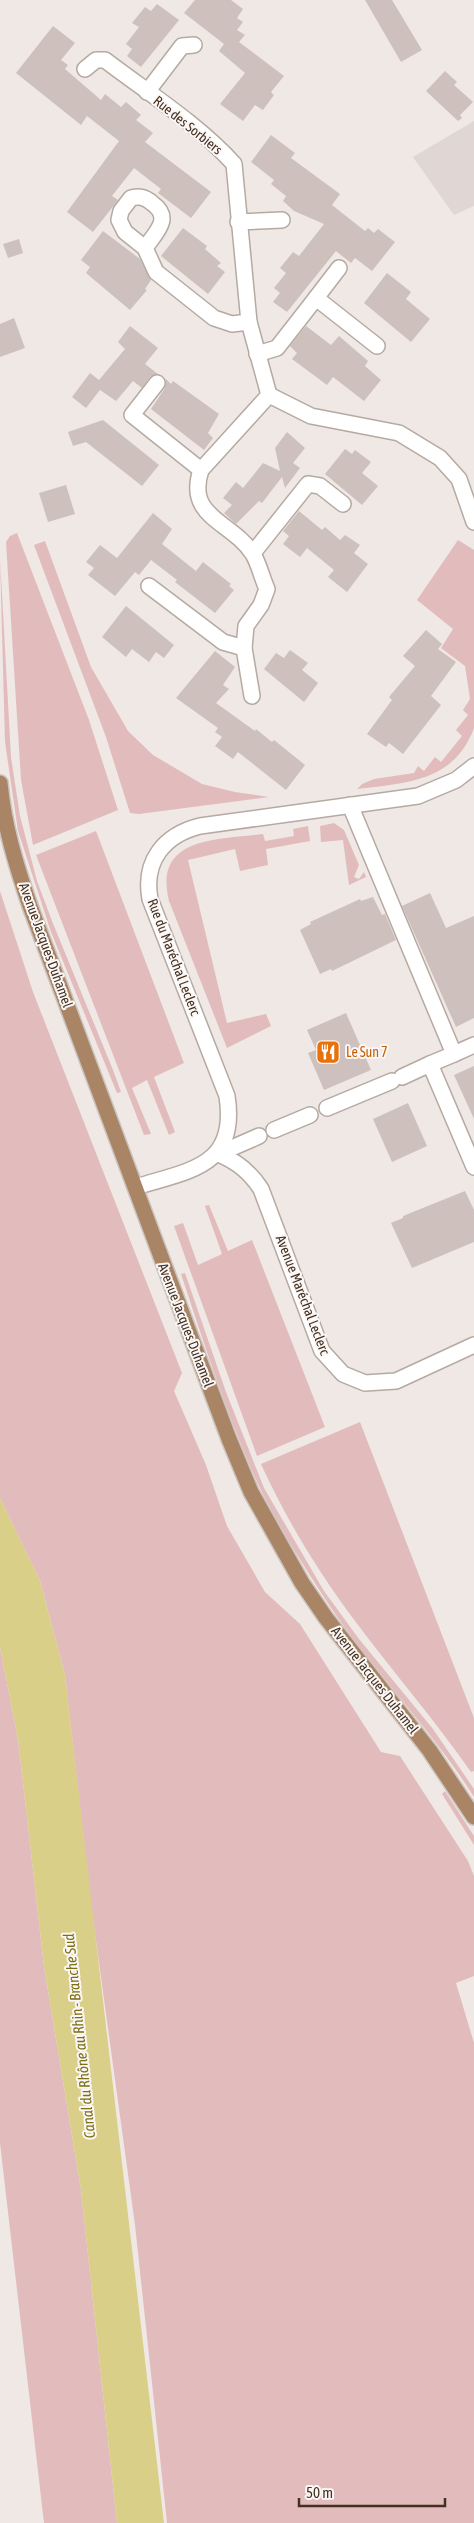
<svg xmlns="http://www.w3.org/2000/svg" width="474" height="2523" viewBox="0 0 474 2523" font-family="'Asap Condensed',sans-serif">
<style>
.built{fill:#e0d6d3}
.green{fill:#e2bcbc}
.water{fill:#dacf88}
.building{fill:#cec1bd}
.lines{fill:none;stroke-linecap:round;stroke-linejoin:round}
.minor-casing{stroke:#b5aaa2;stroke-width:18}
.major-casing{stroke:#cbc5c1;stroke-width:18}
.minor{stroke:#fff;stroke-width:15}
.major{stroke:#aa8565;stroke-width:15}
.labels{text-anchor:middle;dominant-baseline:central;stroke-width:4;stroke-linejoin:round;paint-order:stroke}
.street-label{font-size:14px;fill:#443121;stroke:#fbf7f6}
.food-label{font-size:14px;fill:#c56008;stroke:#fbf7f6;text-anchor:start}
.water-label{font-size:15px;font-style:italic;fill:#7b7014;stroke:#fbf7f6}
</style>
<rect width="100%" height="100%" fill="#efe8e5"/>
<polygon class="built" points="474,121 474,206 454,215 413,157"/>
<g class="green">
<polygon points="17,533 89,720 118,810 33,845 21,780 6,542 10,536"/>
<path d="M 458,540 L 474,550 L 474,728 C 454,782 406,783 357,789 L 362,784 L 374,779 L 414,773 L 418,766 L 424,771 L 435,757 L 441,762 L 462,736 L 456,730 L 468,715 L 463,710 L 470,699 L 465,666 L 441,648 L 453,629 L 417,600 Z"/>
<polygon points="45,541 91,667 128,731 153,755 202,784 235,792 269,797 139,814 130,813 106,737 34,545"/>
<polygon points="0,558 11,757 20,816 37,881 52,921 113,1070 121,1092 117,1093 51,932 18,831 5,742"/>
<polygon points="334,823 344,830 359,865 354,877 359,879 364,872 366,877 349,885 343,840 321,842 320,826"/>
<path d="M 308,826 L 310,841 L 266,849 L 268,865 L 240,871 L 235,849 L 188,860 L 227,1023 L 266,1014 L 271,1026 L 227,1048 L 169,901 C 153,836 219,840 263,834 L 265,841 L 294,836 L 293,829 Z"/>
<polygon points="96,831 184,1063 154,1077 175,1132 169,1135 147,1080 132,1088 151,1134 144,1135 36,855"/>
<polygon points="0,891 33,992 182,1373 174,1391 206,1465 227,1526 265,1592 300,1624 381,1752 400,1756 468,1861 474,1876 474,1976 456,1983 474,2043 474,2523 167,2523 135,2225 92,1912 65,1675 40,1581 0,1498"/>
<polygon points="209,1205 228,1251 252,1240 325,1427 257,1456 174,1226 183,1223 198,1265 222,1254 205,1206"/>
<path d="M 185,1273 L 226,1392 L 264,1488 L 324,1591 L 359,1639 L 433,1729 L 474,1789 L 474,1797 C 428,1724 366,1664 320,1591 C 296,1554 271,1514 253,1473 C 225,1408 203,1341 181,1274 Z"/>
<path d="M 360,1422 L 474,1718 L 474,1771 L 471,1772 C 435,1720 393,1672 355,1621 C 319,1573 286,1519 261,1464 Z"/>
<polygon points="0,1647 18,1739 44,1966 81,2190 117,2523 44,2523 0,2143"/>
<polygon points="445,1791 474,1836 474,1845 442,1794"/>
</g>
<polygon class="water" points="0,1498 40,1581 65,1675 164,2523 117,2523 81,2190 44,1966 18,1739 0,1647"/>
<g class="building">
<polygon points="195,0 231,0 243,9 237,18 243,22 237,30 245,35 239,42 284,76 271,92 274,95 263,110 255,105 243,121 220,104 245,73 219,51 224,44 184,13"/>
<polygon points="365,0 392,0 422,50 401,62"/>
<polygon points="157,4 179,20 141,67 127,56 132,49 126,44 139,27 132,23 145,7 151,11"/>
<polygon points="53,26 75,43 61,60 68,65 65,69 101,100 105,94 121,107 126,102 141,115 136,120 153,133 145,142 211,192 191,218 158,193 161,189 134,168 112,196 118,200 93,232 67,212 119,141 87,116 81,125 16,73"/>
<polygon points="445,71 457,82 454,85 473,102 460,115 462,118 458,121 426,91"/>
<polygon points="271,135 295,153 291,158 340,194 332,205 365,231 368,228 374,233 378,229 395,242 372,271 355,258 351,263 336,251 287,312 273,302 280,293 274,288 286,273 280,268 293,252 299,256 324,224 294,211 283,201 286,196 271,184 274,180 251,162"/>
<polygon points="183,228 207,246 205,249 221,263 217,266 225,272 208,294 161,256"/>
<polygon points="103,231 140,259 151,280 145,289 147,290 130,310 86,273 90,267 81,260"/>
<polygon points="19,239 23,253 8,258 3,244"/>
<polygon points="387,273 411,292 406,299 430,319 411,342 364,303"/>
<polygon points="14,318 25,348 0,357 0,324"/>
<polygon points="130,326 158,348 145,364 158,374 150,377 142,388 133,381 116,401 100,390 86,408 72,397 90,373 99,380 125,349 118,342"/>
<polygon points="306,326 331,345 339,336 368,361 365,366 381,380 364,401 333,377 327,385 292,359 297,353 290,346"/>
<polygon points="166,379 171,384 173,381 219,414 208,433 213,438 204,450 151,409 165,388"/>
<polygon points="103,420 159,465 142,486 86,442 73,446 68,432"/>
<polygon points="287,432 305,448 293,463 300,468 285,488 282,477 262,503 259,501 236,524 224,513 232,505 223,498 236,482 243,488 263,463 280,471 275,448"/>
<polygon points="345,449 352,454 355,450 371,462 362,473 378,486 362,505 325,474"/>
<polygon points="66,485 75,514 48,522 39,493"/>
<polygon points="299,511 322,530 325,527 340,540 345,535 360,545 354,553 368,564 347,592 328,577 334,570 307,548 300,557 283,544 289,536 283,531"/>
<polygon points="153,513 172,529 162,544 196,571 203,562 231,584 229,586 234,590 215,613 175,582 177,580 151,560 139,575 135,572 115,596 88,575 94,568 86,562 100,545 117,558"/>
<polygon points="126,606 174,645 164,658 156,652 149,662 132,649 126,657 102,637"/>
<polygon points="426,630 442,644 438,649 456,662 431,696 441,705 403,754 389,743 386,747 367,734 392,700 389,697 415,666 403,656"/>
<polygon points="290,650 308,663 302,670 318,683 304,702 264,669 276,653 284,658"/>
<polygon points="215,651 235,667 223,685 229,689 216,703 255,731 256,729 272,742 274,740 305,765 286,790 238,752 233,759 215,746 222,737 215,732 218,728 176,698"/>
<polygon points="430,893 446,928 474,916 474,1018 456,1027 402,906"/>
<polygon points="373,897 382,915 385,914 396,940 332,971 331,969 320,974 300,930 311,924 310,922 360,899 361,901"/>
<polygon points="346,1013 371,1070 324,1090 308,1053 316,1050 307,1030"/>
<polygon points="474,1066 474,1119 454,1075"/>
<polygon points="408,1103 427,1146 392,1162 373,1119"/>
<polygon points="465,1191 474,1210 474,1242 412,1268 391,1223 403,1218 403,1216"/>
</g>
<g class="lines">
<g class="minor-casing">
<g id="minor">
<path d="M 85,69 L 96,60 L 105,60 C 147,92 199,125 234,164 L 249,322 L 269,395 L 201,470 C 185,518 232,521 253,554 C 259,564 262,578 267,589 L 261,605 L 246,626 L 244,648 L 252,696"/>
<polyline points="147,92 182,46 194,45"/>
<polyline points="238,222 282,220"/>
<path d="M 145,248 C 156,232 173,218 152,203 C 145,197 140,196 131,198 L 121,211 L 119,220 L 125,232 L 145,248 L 156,272 L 214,318 L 232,324 L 249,322"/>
<polyline points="316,298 339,268"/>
<polyline points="257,354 277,348 316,298 377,346"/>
<polyline points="157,383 132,415 201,470"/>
<polyline points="269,395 311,416 399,433 440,458 459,479 474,522"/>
<polyline points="253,553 308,484 320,486 343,504"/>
<polyline points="149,586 223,642 244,648"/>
<polyline points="350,805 454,1054 430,1064 474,1167"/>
<polyline points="454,1054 474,1045"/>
<polyline points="402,1077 430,1064"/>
<polyline points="327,1108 392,1081"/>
<polyline points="274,1130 310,1115"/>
<path d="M 218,1154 C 237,1161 250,1172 261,1189 L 322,1351 L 343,1374 L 365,1383 L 396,1381 L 474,1345"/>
<polyline points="218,1154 259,1136"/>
<path d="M 136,1187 C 190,1170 238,1167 227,1096 L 150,899 C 143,861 164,835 200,826 L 418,796 L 456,780 L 474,766"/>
</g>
</g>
<g class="major-casing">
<path id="major" d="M 0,783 C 4,826 16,865 30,906 L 229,1439 L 251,1492 L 302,1583 L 326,1618 L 430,1751 L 474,1817"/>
</g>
<use href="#minor" class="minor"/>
<use href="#major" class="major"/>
</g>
<defs>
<g id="restaurant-square" transform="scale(1.25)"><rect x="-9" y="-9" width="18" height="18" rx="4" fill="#e8710a" stroke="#fbf7f6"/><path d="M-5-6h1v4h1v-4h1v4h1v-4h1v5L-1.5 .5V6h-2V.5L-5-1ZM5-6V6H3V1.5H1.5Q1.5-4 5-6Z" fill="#fff"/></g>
</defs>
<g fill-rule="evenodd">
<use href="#restaurant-square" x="328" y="1052"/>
</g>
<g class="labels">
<g class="street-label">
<text transform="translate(188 125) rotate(39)">Rue des Sorbiers</text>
<text transform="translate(46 945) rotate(70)">Avenue Jacques Duhamel</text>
<text transform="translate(174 957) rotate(69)">Rue du Maréchal Leclerc</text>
<text transform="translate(303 1295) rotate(69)">Avenue Maréchal Leclerc</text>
<text transform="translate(186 1325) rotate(69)">Avenue Jacques Duhamel</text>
<text transform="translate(375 1680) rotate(52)">Avenue Jacques Duhamel</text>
</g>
<g class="food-label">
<text x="346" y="1052">Le Sun 7</text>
</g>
<g class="water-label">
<text transform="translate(79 2036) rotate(-96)">Canal du Rhône au Rhin - Branche Sud</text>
</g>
</g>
<path d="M299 2498v8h146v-8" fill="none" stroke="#443121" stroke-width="2.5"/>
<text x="306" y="2498" font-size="15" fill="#443121" stroke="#fbf7f6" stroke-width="4" paint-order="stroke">50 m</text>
</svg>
